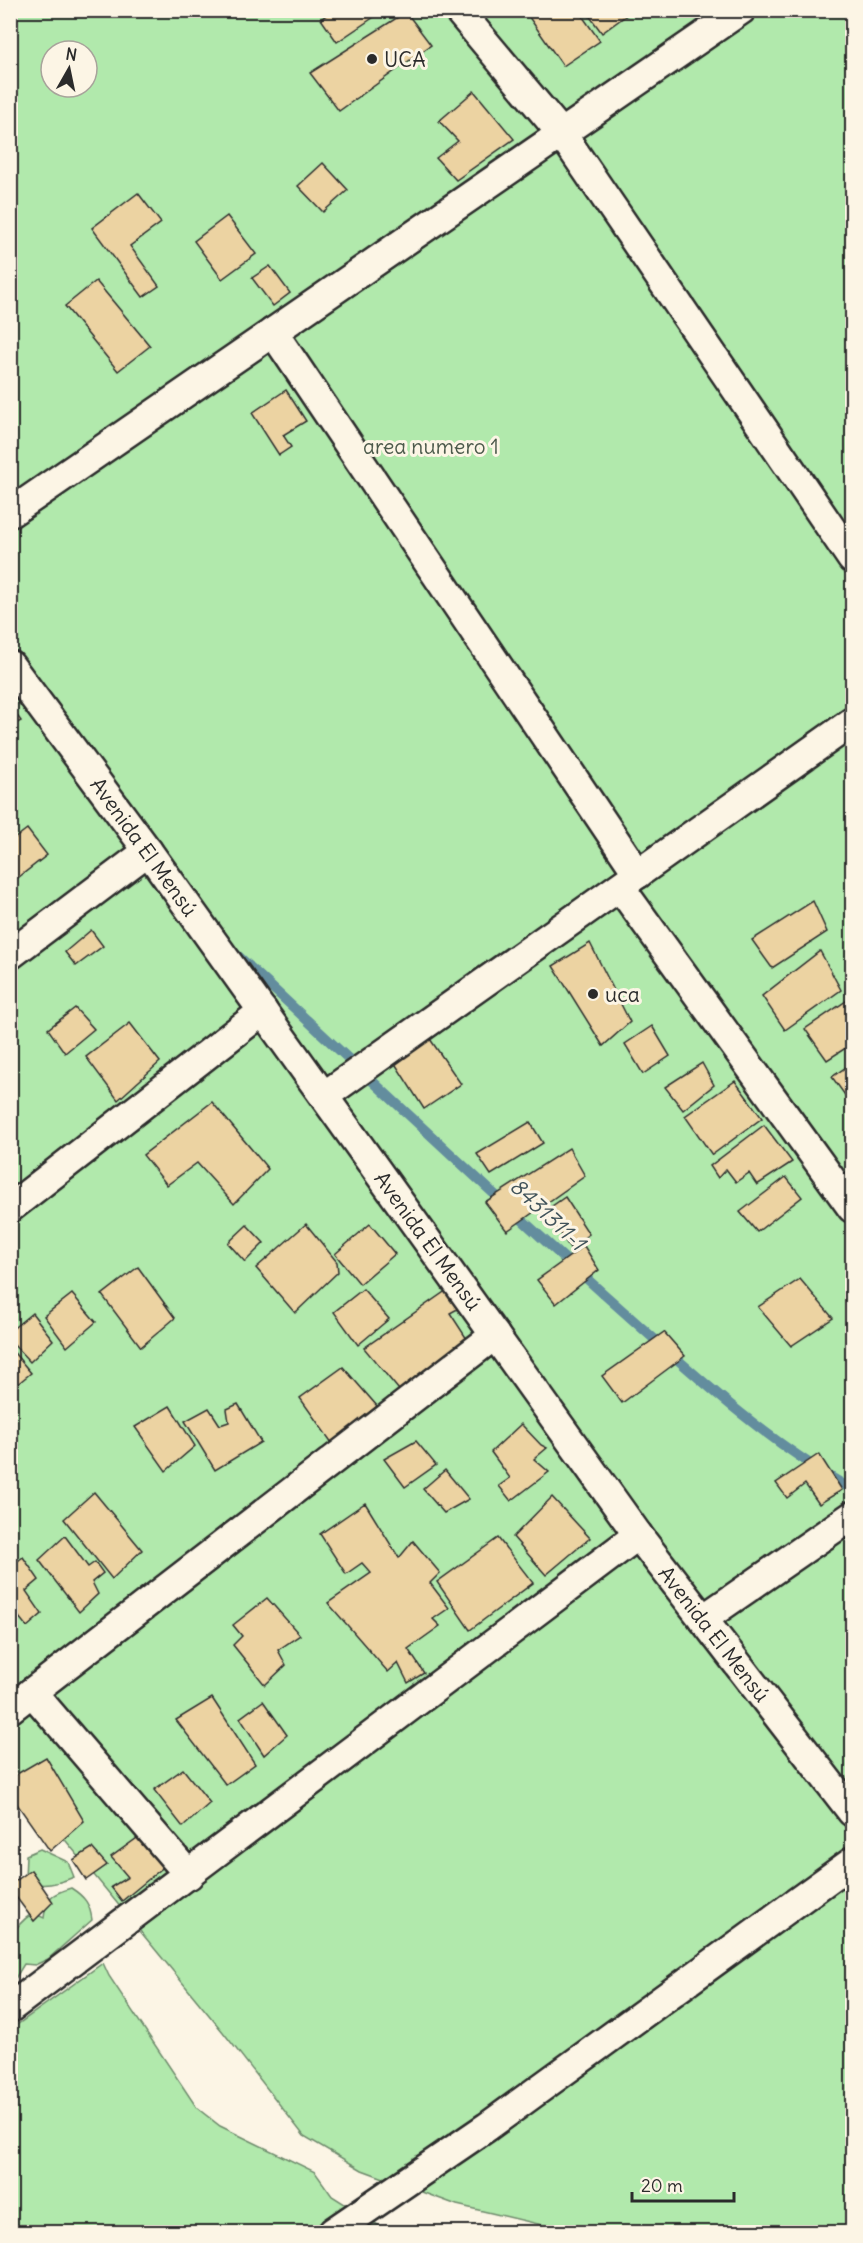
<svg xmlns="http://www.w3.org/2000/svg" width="863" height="2243" viewBox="0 0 863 2243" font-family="Delius,sans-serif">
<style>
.green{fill:#b1e9ac;stroke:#6e8a6c;stroke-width:1.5;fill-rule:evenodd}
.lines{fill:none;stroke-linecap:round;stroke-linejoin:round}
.stream{stroke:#638d9e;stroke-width:10}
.building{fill:#ecd3a2;stroke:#2b2b2b;stroke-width:1.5}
.street-casing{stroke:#2b2b2b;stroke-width:33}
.street{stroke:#fcf5e5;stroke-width:28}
.poi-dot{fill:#2b2b2b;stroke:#fcf5e5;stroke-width:2}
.labels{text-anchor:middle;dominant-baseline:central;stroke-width:6;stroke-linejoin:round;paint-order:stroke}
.poi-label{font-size:21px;fill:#2b2b2b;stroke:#fcf5e5;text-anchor:start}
.park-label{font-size:21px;fill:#4c5a4b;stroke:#fcf5e5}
.street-label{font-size:21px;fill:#2b2b2b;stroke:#fcf5e5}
.water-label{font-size:22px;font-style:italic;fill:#42545b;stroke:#fcf5e5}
</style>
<rect width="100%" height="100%" fill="#fcf5e5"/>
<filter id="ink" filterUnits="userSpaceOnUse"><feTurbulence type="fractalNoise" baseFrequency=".0167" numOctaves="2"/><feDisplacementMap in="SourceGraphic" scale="12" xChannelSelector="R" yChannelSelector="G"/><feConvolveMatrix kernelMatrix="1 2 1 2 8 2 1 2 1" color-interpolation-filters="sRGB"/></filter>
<g filter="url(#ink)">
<g class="green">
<path d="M 11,11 L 852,11 L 852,2232 L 572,2232 L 457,2205 L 362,2170 L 304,2136 L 223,2032 L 11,1774 ZM 51,51 L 87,51 L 87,87 L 51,87 Z"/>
<path d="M 40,1849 L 68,1862 L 74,1877 C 60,1883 39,1889 25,1879 L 26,1855 Z"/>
<path d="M 71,1888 C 85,1897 90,1904 92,1920 L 48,1959 L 35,1965 L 24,1964 L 11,1985 C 11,1952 2,1933 33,1913 L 44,1918 C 46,1897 51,1894 71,1888 Z"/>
<polygon points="103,1963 109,1976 197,2108 220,2126 315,2172 332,2196 389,2232 11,2232 10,2030"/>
</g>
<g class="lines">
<path class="stream" d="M 236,954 C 359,1068 481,1184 606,1296 C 682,1363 759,1437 848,1487"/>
</g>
<g class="building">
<polygon points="333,10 379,10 380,13 337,42 321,19"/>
<polygon points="524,10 578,10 600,41 563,66"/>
<polygon points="585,10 626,10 628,14 602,33"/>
<polygon points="406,12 431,45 339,111 310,73"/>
<polygon points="474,91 514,139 456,180 436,158 458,141 439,121"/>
<polygon points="323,163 348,190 323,212 298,186"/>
<polygon points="138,193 161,223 130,246 159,286 143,297 92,228"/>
<polygon points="227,216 256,254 222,279 194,241"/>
<polygon points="270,266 290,293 273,306 252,278"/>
<polygon points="96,281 150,346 118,371 65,306"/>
<polygon points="286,390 306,421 283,435 291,447 279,455 252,413"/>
<polygon points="10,706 21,721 10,727"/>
<polygon points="27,829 47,855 10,884 10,842"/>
<polygon points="813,901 827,932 772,968 752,940"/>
<polygon points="91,930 103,946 76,966 65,952"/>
<polygon points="590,943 630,1022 603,1046 553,966"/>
<polygon points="820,951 841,990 785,1030 762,996"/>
<polygon points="852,997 852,1044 827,1060 805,1029"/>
<polygon points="75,1008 94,1029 65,1053 48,1029"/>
<polygon points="130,1023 160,1062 118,1100 86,1057"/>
<polygon points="652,1026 670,1056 643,1074 625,1044"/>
<polygon points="430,1039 461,1084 424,1109 394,1062"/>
<polygon points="702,1063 714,1085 683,1110 665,1087"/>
<polygon points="852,1063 852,1105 832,1077"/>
<polygon points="735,1081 762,1118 712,1155 685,1116"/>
<polygon points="212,1102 268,1169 234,1204 197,1163 167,1185 143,1155"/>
<polygon points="530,1122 543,1143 491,1175 477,1154"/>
<polygon points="764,1125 792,1162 757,1185 749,1173 736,1182 726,1169 718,1178 710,1166"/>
<polygon points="569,1148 585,1176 507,1231 485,1202"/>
<polygon points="786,1177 802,1197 757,1232 740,1212"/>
<polygon points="565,1197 589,1234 570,1248 545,1211"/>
<polygon points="306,1224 337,1262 338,1272 295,1313 256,1268"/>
<polygon points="370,1224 395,1254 360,1284 335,1254"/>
<polygon points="247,1225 264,1243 245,1262 228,1243"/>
<polygon points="584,1246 599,1270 556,1304 537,1280"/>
<polygon points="138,1267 175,1318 141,1347 102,1295"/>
<polygon points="800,1279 833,1318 791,1346 758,1307"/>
<polygon points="450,1288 463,1306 450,1313 467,1339 399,1390 364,1348"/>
<polygon points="363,1289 389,1319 358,1345 334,1312"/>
<polygon points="72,1294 96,1322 67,1347 44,1316"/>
<polygon points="32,1313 53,1340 30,1362 10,1341 10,1331"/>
<polygon points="664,1332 685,1356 622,1403 602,1376"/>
<polygon points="10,1348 31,1373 10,1390"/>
<polygon points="343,1367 377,1406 332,1443 300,1398"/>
<polygon points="238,1404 261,1442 215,1470 185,1421 209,1408 220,1425 229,1422 227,1409"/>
<polygon points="170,1406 195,1446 166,1471 135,1427"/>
<polygon points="521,1424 541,1445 547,1448 534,1459 549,1472 511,1501 499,1486 510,1478 491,1452"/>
<polygon points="416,1441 436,1465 405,1487 384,1459"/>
<polygon points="819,1454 842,1490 819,1504 805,1484 787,1498 776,1483"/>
<polygon points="445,1470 469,1499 444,1513 423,1489"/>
<polygon points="94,1492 142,1550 112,1579 64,1519"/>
<polygon points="552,1497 590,1538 546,1575 513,1537"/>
<polygon points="365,1503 399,1558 413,1541 440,1573 430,1583 449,1608 433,1619 440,1626 408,1649 424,1673 408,1683 398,1663 388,1672 328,1603 371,1573 362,1563 346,1574 320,1534"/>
<polygon points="65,1536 88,1567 95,1562 103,1573 92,1582 98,1594 79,1612 39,1560"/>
<polygon points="498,1538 533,1583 470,1630 437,1582"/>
<polygon points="23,1557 39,1580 26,1591 42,1614 27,1627 10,1606 10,1567"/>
<polygon points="267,1598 300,1635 278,1650 286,1665 265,1685 233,1645 242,1636 233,1625"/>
<polygon points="212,1698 255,1764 226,1785 176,1720"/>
<polygon points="263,1701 287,1735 264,1755 240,1718"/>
<polygon points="46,1757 84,1821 50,1851 10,1794 10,1778"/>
<polygon points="183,1769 210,1803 183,1827 154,1790"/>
<polygon points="140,1836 166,1865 122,1901 111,1887 128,1877 111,1857"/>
<polygon points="92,1848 107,1865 86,1880 73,1860"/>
<polygon points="31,1870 53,1902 34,1921 10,1889 10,1885"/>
<polygon points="10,1897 16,1905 10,1910"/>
</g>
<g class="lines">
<g class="street-casing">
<g id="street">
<polyline points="458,10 562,134 852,559"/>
<polyline points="273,332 638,874"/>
<polyline points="10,513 741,10"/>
<polyline points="10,665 148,851 638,1535 852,1812"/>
<polyline points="620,887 852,1208"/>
<polyline points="10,955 148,851"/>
<polyline points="324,1096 852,722"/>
<polyline points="10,1208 263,1011"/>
<polyline points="703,1619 852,1516"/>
<polyline points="32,1692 189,1875"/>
<polyline points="10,1709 495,1335"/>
<polyline points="10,2008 638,1535"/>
<polyline points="333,2232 487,2127 852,1862"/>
</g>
</g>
<use href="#street" class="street"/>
</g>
</g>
<g class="poi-dot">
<circle cx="372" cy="59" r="6"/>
<circle cx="593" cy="994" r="6"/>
</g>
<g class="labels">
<g class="poi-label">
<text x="384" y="59">UCA</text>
<text x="605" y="994">uca</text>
</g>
<g class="park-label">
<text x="431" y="446">area numero 1</text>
</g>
<g class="street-label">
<text transform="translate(144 847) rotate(54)">Avenida El Mensú</text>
<text transform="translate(428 1241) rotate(54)">Avenida El Mensú</text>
<text transform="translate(714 1634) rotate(52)">Avenida El Mensú</text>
</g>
<g class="water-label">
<text transform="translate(548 1214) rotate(43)">8431311-1</text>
</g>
</g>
<rect width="863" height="2243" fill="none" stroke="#fcf5e5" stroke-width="36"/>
<rect x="18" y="18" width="827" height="2207" fill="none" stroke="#2b2b2b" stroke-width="2" filter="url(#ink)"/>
<g transform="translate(69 69) rotate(9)"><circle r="28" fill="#fcf5e5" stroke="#a8a49b" stroke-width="1.5"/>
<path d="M0-4.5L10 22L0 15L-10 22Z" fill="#2b2b2b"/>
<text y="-9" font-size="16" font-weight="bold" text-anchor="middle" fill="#2b2b2b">N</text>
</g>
<path d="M632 2192v9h102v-9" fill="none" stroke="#2b2b2b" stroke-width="3"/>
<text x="641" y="2192" font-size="18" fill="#2b2b2b" stroke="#fcf5e5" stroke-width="4.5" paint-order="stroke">20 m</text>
</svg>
